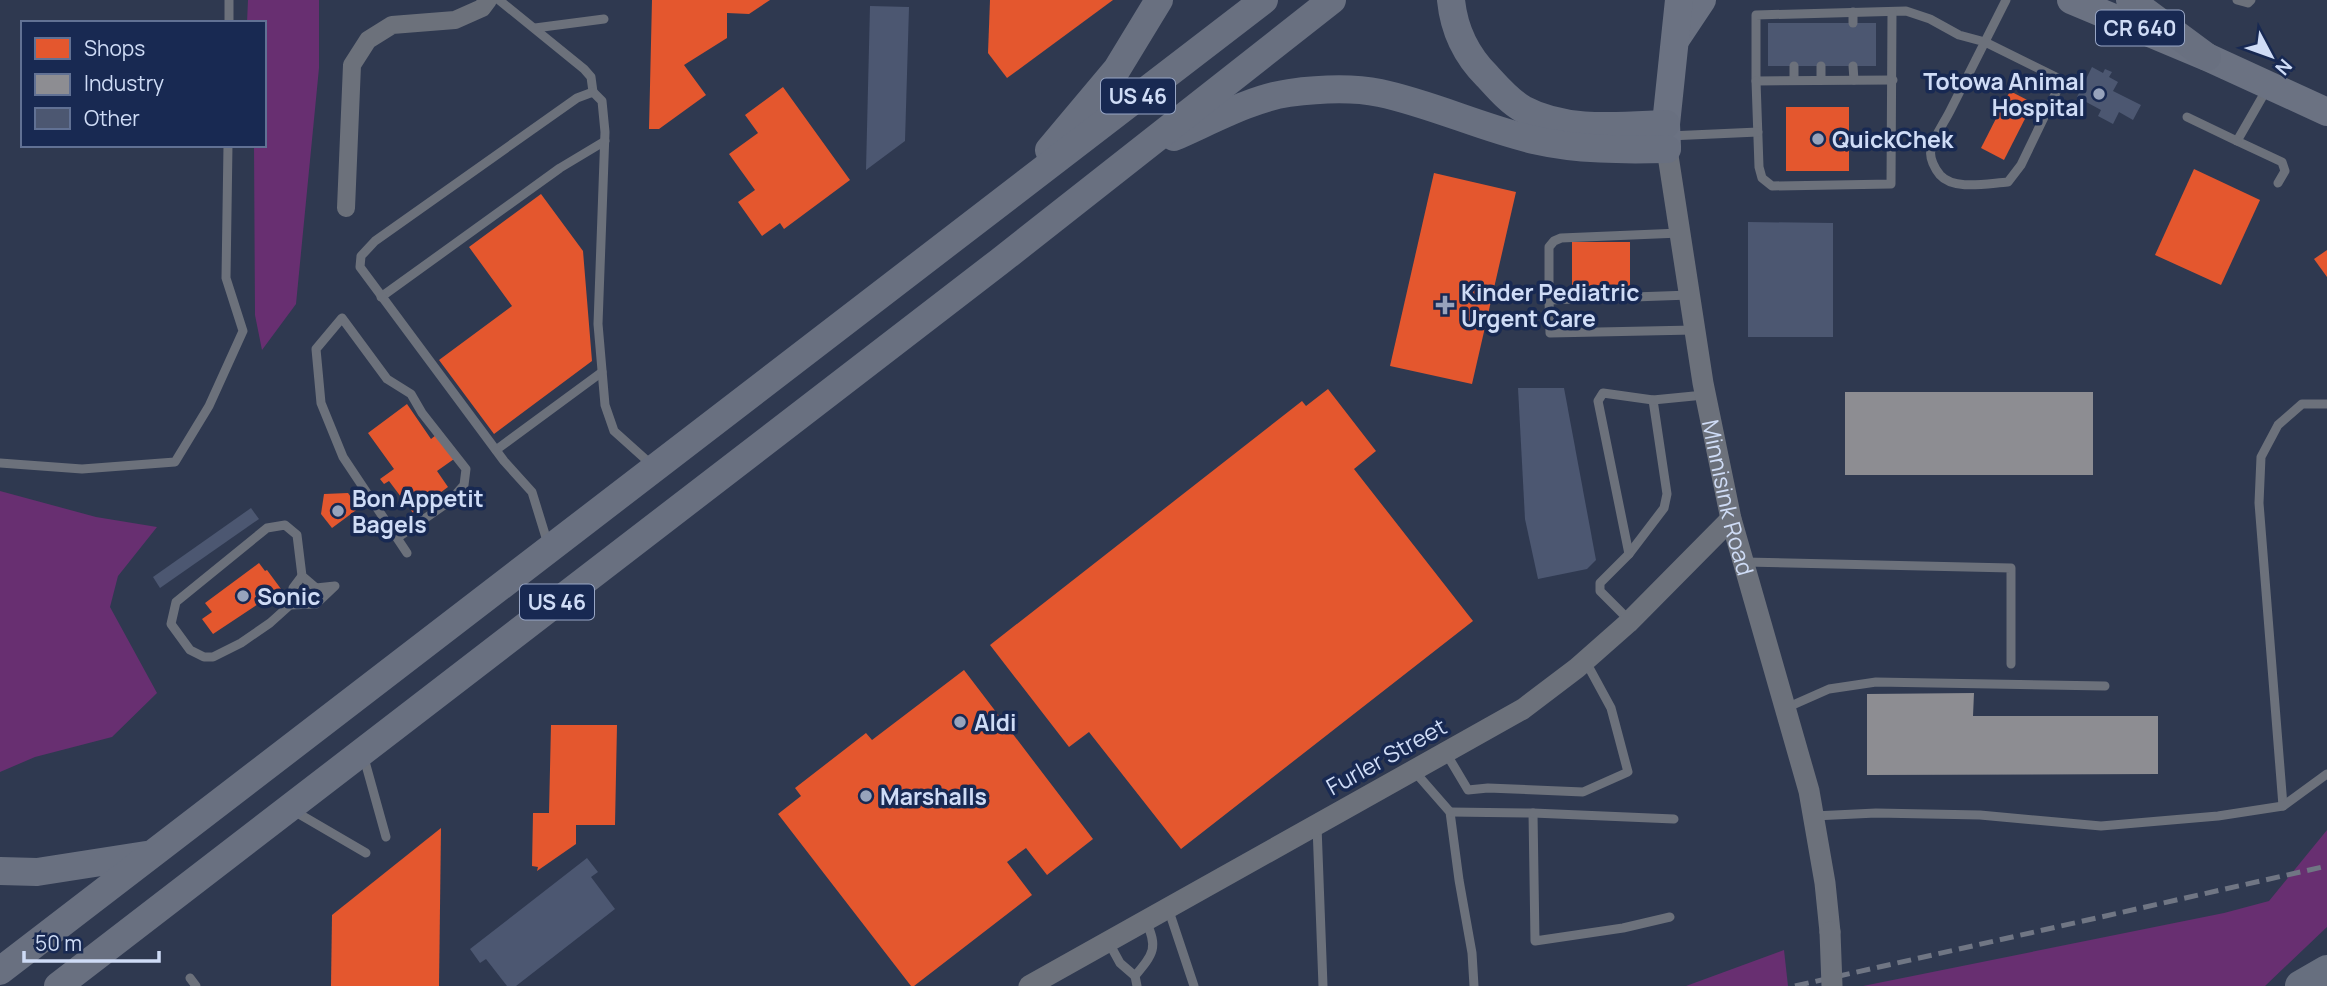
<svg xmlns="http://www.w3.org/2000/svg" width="2327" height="986" viewBox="0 0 2327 986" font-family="Manrope,sans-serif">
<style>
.green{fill:#682f71}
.shops{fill:#e4572e}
.industry{fill:#8d8d92}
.building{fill:#4c5771}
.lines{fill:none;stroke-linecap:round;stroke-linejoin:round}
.service{stroke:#6c717b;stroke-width:9}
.minor{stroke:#6c717b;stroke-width:18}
.tertiary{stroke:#6c717b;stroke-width:21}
.primary{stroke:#6b7282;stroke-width:28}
.trunk{stroke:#697080;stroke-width:28}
.motorway{stroke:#676f7f;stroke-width:32}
.rail{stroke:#707684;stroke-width:5;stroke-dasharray:14 7;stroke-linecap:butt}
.tertiary-bridge{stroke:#6c717b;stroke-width:21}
.poi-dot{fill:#97a3bc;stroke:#182952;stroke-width:2.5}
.labels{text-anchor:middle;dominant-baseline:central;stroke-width:7;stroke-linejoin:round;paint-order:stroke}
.shield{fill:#182952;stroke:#98a6c5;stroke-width:2}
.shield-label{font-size:21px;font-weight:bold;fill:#cfdcf6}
.poi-label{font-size:23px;font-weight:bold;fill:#cfdcf6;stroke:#182952;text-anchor:start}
.street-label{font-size:23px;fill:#cfdcf6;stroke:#182952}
</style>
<rect width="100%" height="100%" fill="#2f3950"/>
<g class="green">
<polygon points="248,0 319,0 319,68 296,304 262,350 255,315 254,145 264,145 264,23 247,23"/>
<polygon points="0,491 96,517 157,527 118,576 110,607 157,693 112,737 35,757 0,772"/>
<polygon points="2327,830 2327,927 2265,986 1863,986 2224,913 2269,901"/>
<polygon points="1784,950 1788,986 1686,986"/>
</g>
<g class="shops">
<polygon points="652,0 770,0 749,14 727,13 727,38 684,65 706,95 659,129 649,129"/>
<polygon points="990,0 1113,0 1007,78 988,53"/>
<polygon points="783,87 850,180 784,229 780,223 762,236 738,202 755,190 729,154 758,133 745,115"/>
<polygon points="2010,91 2033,103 2004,160 1981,148"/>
<rect x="1786" y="107" width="63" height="64"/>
<polygon points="2194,169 2260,200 2221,285 2155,255"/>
<polygon points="1434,173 1516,192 1472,384 1390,366"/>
<polygon points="541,194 583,251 592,361 494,434 439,360 512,306 469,247"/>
<rect x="1572" y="242" width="58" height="44"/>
<polygon points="2327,250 2327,277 2314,259"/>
<polygon points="1328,389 1376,451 1354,469 1473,621 1181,849 1089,732 1069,747 990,645 1302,401 1306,406"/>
<polygon points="407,404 431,439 436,435 454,459 437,471 448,487 413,513 389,481 384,484 380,479 394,469 368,433"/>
<polygon points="348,493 359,508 332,528 321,514 324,494"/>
<polygon points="259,563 265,571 267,570 281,589 213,634 202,619 212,612 205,603"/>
<polygon points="964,670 1093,839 1047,875 1026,848 1007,862 1032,895 914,986 911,986 778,814 801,796 795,788 866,733 872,740"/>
<polygon points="551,725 617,725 615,825 576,825 576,844 537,871 538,867 532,866 533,813 549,813"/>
<polygon points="441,828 439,986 331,986 332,915"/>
</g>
<g class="industry">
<rect x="1845" y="392" width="248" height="83"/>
<polygon points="1974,693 1973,716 2158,716 2158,774 1867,775 1867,694"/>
</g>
<g class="building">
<polygon points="870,6 909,7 905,141 866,170"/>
<rect x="1768" y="23" width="108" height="43"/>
<polygon points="2092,67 2103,73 2105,69 2112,72 2109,77 2118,82 2113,91 2141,105 2133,120 2119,112 2113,124 2098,116 2101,110 2077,97"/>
<polygon points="1748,222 1833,223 1833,337 1748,337"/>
<polygon points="1518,388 1564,388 1596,560 1587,569 1538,579 1525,519"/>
<polygon points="251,508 259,519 160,588 153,577"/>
<polygon points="587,858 598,872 591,877 615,909 516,986 507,986 486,959 480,963 470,949"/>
</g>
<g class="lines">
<g class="service">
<polyline points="499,0 584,69 591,77 593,92"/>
<polyline points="2237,0 2248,3 2251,0"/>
<polyline points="1853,12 1853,23"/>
<polyline points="229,23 229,0"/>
<polyline points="535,28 604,19"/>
<polyline points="1794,66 1794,80"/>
<polyline points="1853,66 1854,80"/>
<polyline points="1821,80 1821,66"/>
<path d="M 1893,80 L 1756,81 L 1756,15 L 1906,11 L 1930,19 L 1959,35 L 1985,42 L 2062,80 L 2021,165 L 2008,182 C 1989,183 1954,191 1940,175 C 1935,169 1929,158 1931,150 C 1933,138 1944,123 1950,111 C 1969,74 1987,37 2006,0"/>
<polyline points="1756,81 1759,167 1762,178 1772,186 1891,184 1892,12"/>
<polyline points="2268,87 2237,141 2282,162 2285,171 2278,183"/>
<polyline points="2187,117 2237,141"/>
<polyline points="1669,136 1758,132"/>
<polyline points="1680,233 1561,238 1554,241 1549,247 1549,300 1690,295"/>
<polyline points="381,297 560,168 605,141"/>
<polyline points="1549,300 1550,333 1694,330"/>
<polyline points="496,450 602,372"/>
<polyline points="0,463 82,469 175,462 209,406 243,331 226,278 228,145"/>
<polygon points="285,525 297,535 302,576 316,588 335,586 316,604 290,605 270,623 241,643 213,657 204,657 190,650 171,624 176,602 267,528"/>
<polyline points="397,538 450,501 464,485 466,469 422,413 411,394 387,379 342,318 316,349 321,403 343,457 407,553"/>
<polyline points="548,544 532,492 504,461 360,267 361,256 375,241 577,98 593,92 602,101 605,132 598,324 605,405 614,431 653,466"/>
<polyline points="1629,554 1664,508 1667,494 1653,400"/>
<polyline points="1745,562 2011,568 2011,664"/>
<polyline points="290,605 293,588 302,576"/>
<polyline points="1630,621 1600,591 1600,583 1629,554 1598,401 1603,393 1653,400 1704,395"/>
<polyline points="1786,708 1829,689 1876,682 2105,686"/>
<polyline points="1446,753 1468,790 1488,788 1583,792 1628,772 1611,708 1586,662"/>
<polyline points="364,758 386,837"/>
<polyline points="1415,772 1450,812 1459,880 1472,953 1474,986"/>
<polyline points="2283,806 2259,503 2261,457 2278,425 2302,404 2327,404"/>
<polyline points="294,811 366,853"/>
<polyline points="1450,812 1533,813 1535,941 1623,928 1670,917"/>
<polyline points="1533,813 1674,819"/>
<polyline points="1814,816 1876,813 1980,815 2101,826 2218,816 2283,806 2327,774"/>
<polyline points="1317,826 1323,986"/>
<polyline points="1168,908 1194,986"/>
<path d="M 1109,943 L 1120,963 L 1135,976 C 1154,953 1158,948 1146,921"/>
<polyline points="1135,976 1137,986"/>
<polyline points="190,978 196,986"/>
</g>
<polyline class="minor" points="346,208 352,65 368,40 392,25 455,20 482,8 488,0"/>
<g class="tertiary">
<path id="s1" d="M 1667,149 L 1703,383 L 1731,519 L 1809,791 L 1825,883 L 1830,932"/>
<polyline points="1029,986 1523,709 1577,668 1628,623 1731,519"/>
</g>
<g class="primary">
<polyline points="2071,0 2207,57 2327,112"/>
<polyline points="1676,39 1702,0"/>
<polyline points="1667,147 1666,124 1679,0"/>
</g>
<g class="trunk">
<path d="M 1451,0 C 1454,30 1466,55 1487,76 C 1498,88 1509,101 1523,109 C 1566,132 1618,126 1666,124"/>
<polyline points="2130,0 2207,57"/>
<path d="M 1174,137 C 1209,122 1252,98 1289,93 C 1319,89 1350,87 1380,93 C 1432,104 1482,128 1534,140 C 1578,150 1622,150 1667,149"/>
<polyline points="1049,150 1117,69 1159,0"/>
<polyline points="0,871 37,872 146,855"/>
<polyline points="0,971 1264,0"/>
<polyline points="58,986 999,262 1332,0"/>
</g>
<polyline class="motorway" points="2301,986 2327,971"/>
<polyline class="rail" points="1795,986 2327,866"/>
<polyline class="tertiary-bridge" points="1830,932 1832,986"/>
</g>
<g class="poi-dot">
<circle cx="2099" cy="94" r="7"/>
<circle cx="1818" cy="139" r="7"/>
<path d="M1441.5 294.5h7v7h7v7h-7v7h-7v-7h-7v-7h7z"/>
<circle cx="338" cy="511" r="7"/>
<circle cx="243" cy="596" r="7"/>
<circle cx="960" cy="722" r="7"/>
<circle cx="866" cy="796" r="7"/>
</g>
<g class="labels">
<g class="shield">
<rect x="2096" y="10.5" width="88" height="35" rx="5"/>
<rect x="1101" y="78.5" width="74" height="35" rx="5"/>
<rect x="520" y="584.5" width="74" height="35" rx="5"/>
</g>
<g class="shield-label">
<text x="2140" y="28">CR 640</text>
<text x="1138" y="96">US 46</text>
<text x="557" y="602">US 46</text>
</g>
<g class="poi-label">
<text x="2085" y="81" text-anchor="end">Totowa Animal<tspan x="2085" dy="26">Hospital</tspan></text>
<text x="1832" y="139">QuickChek</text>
<text x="1461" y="292">Kinder Pediatric<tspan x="1461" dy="26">Urgent Care</tspan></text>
<text x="352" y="498">Bon Appetit<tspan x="352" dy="26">Bagels</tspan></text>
<text x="257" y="596">Sonic</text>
<text x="974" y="722">Aldi</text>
<text x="880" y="796">Marshalls</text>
</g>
<g class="street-label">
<text stroke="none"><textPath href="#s1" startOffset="354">Minnisink Road</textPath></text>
<text transform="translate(1386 756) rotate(-29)">Furler Street</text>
</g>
</g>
<rect x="21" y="21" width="245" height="126" fill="#182952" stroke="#617194" stroke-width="2"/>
<rect x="35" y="38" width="35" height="21" fill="#e4572e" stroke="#617194" stroke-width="2"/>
<text x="84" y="56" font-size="21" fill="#cfdcf6">Shops</text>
<rect x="35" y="74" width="35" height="21" fill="#8d8d92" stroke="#617194" stroke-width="2"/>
<text x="84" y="91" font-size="21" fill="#cfdcf6">Industry</text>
<rect x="35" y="108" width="35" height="21" fill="#4c5771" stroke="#617194" stroke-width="2"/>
<text x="84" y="126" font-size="21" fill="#cfdcf6">Other</text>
<g transform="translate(2271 56) rotate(131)" stroke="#182952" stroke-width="5" paint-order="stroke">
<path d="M0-5L12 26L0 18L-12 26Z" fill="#cfdcf6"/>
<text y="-10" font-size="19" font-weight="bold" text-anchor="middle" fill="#cfdcf6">N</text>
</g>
<path d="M24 951v10h135v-10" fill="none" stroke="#cfdcf6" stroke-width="3.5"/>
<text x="35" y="951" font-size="21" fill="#cfdcf6" stroke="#182952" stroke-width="5" paint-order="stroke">50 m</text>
</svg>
